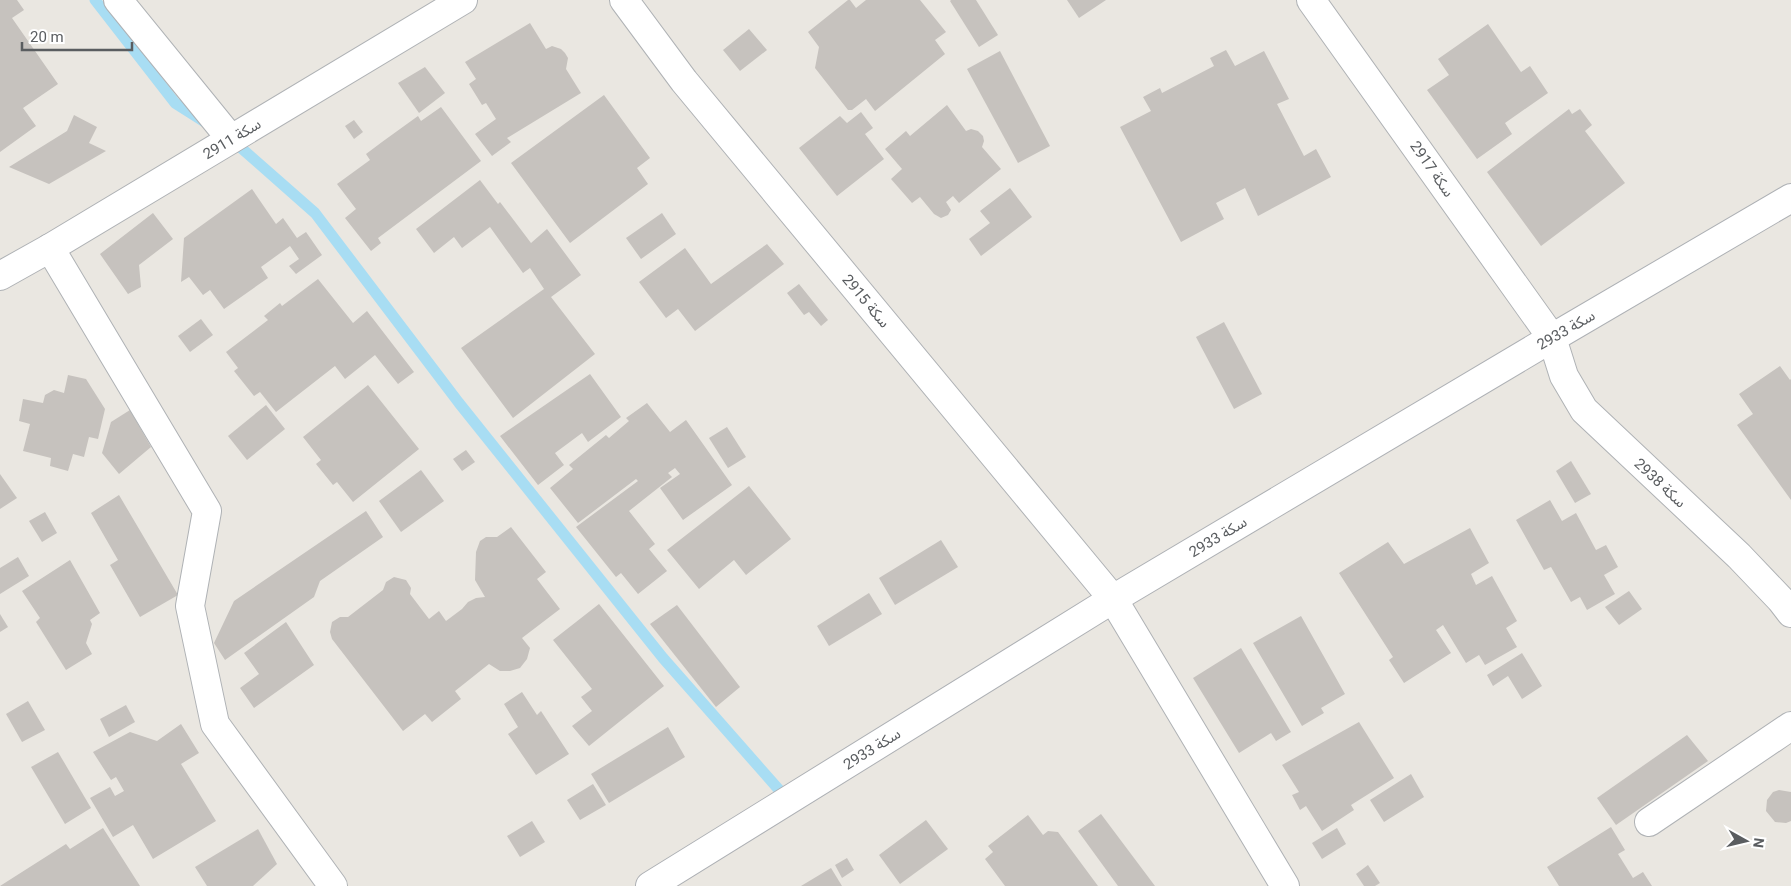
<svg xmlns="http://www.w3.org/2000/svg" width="1791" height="886" viewBox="0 0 1791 886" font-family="Roboto,'Noto Sans Arabic',sans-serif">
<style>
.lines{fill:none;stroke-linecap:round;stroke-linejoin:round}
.stream{stroke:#a8ddf3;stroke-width:11}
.building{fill:#c6c2be}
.street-casing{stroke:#afb2b5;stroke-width:30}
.secondary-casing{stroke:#aeb1b5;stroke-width:30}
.street{stroke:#fff;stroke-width:28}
.secondary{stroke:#fff;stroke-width:28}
.labels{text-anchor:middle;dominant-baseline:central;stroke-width:5;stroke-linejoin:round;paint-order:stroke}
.street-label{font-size:15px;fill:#5a5d60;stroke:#fff}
</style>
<rect width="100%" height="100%" fill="#eae7e1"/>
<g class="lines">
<g class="stream">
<polyline points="95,0 175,103 205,122"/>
<polyline points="231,139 315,213 459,403 663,658 788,800"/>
</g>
</g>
<g class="building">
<polygon points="0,0 17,0 24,10 12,18 58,84 23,108 36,126 0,152"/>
<polygon points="848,0 850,0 856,8 866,0 920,0 946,32 935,40 945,54 875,111 866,99 852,110 848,110 815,68 819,47 808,32"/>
<polygon points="951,0 976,0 998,35 979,47 950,1"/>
<polygon points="1067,0 1106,0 1079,18"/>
<polygon points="530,23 546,49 552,46 561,49 565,53 568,58 566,69 581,93 507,138 511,142 492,156 475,134 496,119 486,103 482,105 469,84 476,79 465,62"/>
<polygon points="1488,24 1521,72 1530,66 1548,93 1505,123 1512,134 1477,159 1427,90 1449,75 1438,59"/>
<polygon points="749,29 767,50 740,71 723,50"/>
<polygon points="1226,50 1235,66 1264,51 1289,99 1277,104 1304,156 1316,149 1331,177 1258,216 1245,188 1216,203 1224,219 1181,242 1120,127 1151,111 1143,97 1160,88 1162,93 1214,66 1210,58"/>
<polygon points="1000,51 1050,146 1018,163 967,69"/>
<polygon points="425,67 445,93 419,113 398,83"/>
<polygon points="604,95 650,158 637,168 648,184 570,243 511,163"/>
<polygon points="947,105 966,131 971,129 978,131 983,136 984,141 982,147 1001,169 959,203 953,196 946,202 951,210 948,215 941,218 934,214 920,197 912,203 891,179 902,169 885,149 906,131 910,136"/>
<polygon points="441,107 481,161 378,238 381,243 371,251 345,218 356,209 337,184 370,160 366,154 382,142 418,116 421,121"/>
<polygon points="1569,109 1572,114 1580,109 1592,125 1585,131 1625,183 1541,246 1487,172"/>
<polygon points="861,112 873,128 865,134 884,159 837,196 799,148 840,116 847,123"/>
<polygon points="74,115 97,127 89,143 106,151 49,184 9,167 67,131"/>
<polygon points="354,120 363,132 354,139 345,126"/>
<polygon points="480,180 498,204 500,202 531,243 547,229 581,275 551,297 595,354 513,418 461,348 544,289 530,268 523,273 490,227 462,248 454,237 434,253 416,229"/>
<polygon points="1010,188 1032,217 981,256 969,239 990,223 980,211"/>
<polygon points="252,189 276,224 283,218 297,238 306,232 322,255 296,274 289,266 299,259 290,246 261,267 268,278 224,309 210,290 203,295 189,277 181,282 184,238"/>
<polygon points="153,213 173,239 139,265 141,287 128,294 100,254"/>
<polygon points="662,213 676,234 641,259 626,238"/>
<polygon points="767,244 784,264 695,331 678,309 666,318 639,282 685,248 711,284"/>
<polygon points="318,279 353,323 367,311 414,372 398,384 375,355 345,379 335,366 276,412 260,392 254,396 234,371 238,368 226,352 268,320 264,316 280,303 282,306"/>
<polygon points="799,284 828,320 821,326 809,312 804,315 787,293"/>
<polygon points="201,319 213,335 190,352 178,336"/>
<polygon points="1224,322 1262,394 1234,409 1196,337"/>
<polygon points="1780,366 1790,380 1791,379 1791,500 1737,425 1753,414 1739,394"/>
<polygon points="590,374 621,417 588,442 582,433 555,453 564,465 538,485 500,436"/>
<polygon points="68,375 86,379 105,409 98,439 89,437 84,457 73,454 68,471 50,466 51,458 23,451 30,424 19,421 23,399 43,403 45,395 54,390 64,393"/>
<polygon points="368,385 419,449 353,502 337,482 333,485 316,464 321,460 303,437"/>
<polygon points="647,403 670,432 686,420 732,485 683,520 660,488 680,474 675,468 668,473 672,477 629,511 655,544 649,549 667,571 638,594 621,573 616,577 576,527 638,481 636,479 578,523 550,488 573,469 569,465 606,435 609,438 629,421 626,418"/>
<polygon points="266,405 285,429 247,460 228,436"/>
<polygon points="130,410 151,447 119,474 102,453 111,422"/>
<polygon points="727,427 746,457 728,468 709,438"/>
<polygon points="466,450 475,462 462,471 453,459"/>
<polygon points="1571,461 1591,494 1575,503 1556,471"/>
<polygon points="421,470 444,501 401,532 379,501"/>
<polygon points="0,474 17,498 0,509"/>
<polygon points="749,486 791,539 746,575 734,560 699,589 667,550"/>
<polygon points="119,495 178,595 140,617 110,565 118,560 91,513"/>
<polygon points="1550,500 1562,521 1576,513 1596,550 1606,545 1618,567 1604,575 1615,594 1587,610 1580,597 1571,602 1551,567 1544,570 1516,520"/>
<polygon points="366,511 383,537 320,581 314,597 225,660 214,643 234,601"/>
<polygon points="45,512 57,533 42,542 29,521"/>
<polygon points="511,527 546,572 537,579 560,609 522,638 530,648 527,659 520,668 510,671 500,671 489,664 455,691 461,699 432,722 425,714 403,731 332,639 330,632 332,622 340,617 348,617 383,590 386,582 394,577 406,580 411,588 410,594 429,619 439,611 446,621 462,609 468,602 476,598 485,597 475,580 476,552 480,541 486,537 497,537"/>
<polygon points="1470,528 1489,563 1471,574 1476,585 1492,576 1517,621 1506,628 1517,647 1485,665 1479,655 1466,663 1443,625 1436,630 1451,653 1404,683 1389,660 1393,657 1339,573 1388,542 1404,564"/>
<polygon points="941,540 958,567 895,605 879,578"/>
<polygon points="18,557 29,576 0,594 0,568"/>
<polygon points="70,560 100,613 90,620 92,624 86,643 92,654 66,670 36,622 40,618 22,591"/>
<polygon points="1629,591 1642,609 1619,625 1605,607"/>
<polygon points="869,593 882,614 829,646 817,626"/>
<polygon points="599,604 664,686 589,746 572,726 592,711 581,697 592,689 553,640"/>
<polygon points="677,605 740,687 716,707 650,624"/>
<polygon points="0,614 8,627 0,632"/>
<polygon points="1301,616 1345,694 1321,708 1324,713 1302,726 1253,643"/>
<polygon points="286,622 314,665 254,708 240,688 259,674 244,653"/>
<polygon points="1241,648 1291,732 1276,741 1271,733 1239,753 1193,678"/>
<polygon points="1522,653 1542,686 1522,699 1508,676 1493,686 1487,675"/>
<polygon points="522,692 537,715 541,711 569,754 536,775 508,734 518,727 504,704"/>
<polygon points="28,701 45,730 22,742 6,714"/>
<polygon points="126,705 135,722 109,737 100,719"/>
<polygon points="1359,722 1394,778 1351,805 1354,810 1322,831 1306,806 1300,810 1292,795 1299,792 1282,765"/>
<polygon points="181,724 199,753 181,764 216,821 153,859 133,825 113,837 90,798 110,787 115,796 124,791 116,777 111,780 93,752 130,732 157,741"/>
<polygon points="668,727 685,757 609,803 591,774"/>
<polygon points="1687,735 1708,761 1616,825 1597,798"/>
<polygon points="58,752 91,808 65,824 31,767"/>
<polygon points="1411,774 1424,797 1384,822 1370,800"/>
<polygon points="593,784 606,805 580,820 567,800"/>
<polygon points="1779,790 1791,792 1791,821 1786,823 1775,822 1766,811 1767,800 1773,792"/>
<polygon points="1101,814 1155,886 1118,886 1078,831"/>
<polygon points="1028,815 1043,835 1048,831 1058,832 1098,886 1005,886 985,859 993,852 988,846"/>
<polygon points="926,820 948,849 900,884 879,855"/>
<polygon points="532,821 545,842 520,857 507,836"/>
<polygon points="1611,827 1625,850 1618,854 1633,878 1643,872 1652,886 1559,886 1547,867"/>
<polygon points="103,828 140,886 0,886 66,844 70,849"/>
<polygon points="1337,828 1346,844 1322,859 1312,843"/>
<polygon points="258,829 277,864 253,886 207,886 195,867"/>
<polygon points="847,858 854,870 842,878 835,865"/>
<polygon points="1368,865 1380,883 1375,886 1364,886 1356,874"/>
<polygon points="831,868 842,886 801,886"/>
</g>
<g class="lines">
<g class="street-casing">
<g id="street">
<polyline points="118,0 231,139"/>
<polyline points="624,0 684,81 1113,599 1285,886"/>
<polyline points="1311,0 1552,338 1564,376 1584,410 1739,556 1781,600 1791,613"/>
<polyline points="50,248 207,511 190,606 215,724 333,886"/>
<polyline points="0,276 50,248 463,0"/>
<polyline points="1649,822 1791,726"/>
</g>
</g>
<g class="secondary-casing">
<polyline id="secondary" points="650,886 1113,599 1552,338 1791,198"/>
</g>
<use href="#street" class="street"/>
<use href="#secondary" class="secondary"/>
</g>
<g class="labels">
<g class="street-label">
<text transform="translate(232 139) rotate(-31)">سكة 2911</text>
<text transform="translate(1432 169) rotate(55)">سكة 2917</text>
<text transform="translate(866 301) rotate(50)">سكة 2915</text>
<text transform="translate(1566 330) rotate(-30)">سكة 2933</text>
<text transform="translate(1660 483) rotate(43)">سكة 2938</text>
<text transform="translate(1218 537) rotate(-31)">سكة 2933</text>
<text transform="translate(872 749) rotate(-32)">سكة 2933</text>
</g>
</g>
<g transform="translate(1746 841) rotate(98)" stroke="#ffffff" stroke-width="4" paint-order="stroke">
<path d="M0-4L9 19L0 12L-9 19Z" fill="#5a5d60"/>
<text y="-8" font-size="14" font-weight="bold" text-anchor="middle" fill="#5a5d60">N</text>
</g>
<path d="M22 42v8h110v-8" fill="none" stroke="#5a5d60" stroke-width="2.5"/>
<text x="30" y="42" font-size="15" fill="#5a5d60" stroke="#ffffff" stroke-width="4" paint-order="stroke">20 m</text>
</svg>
